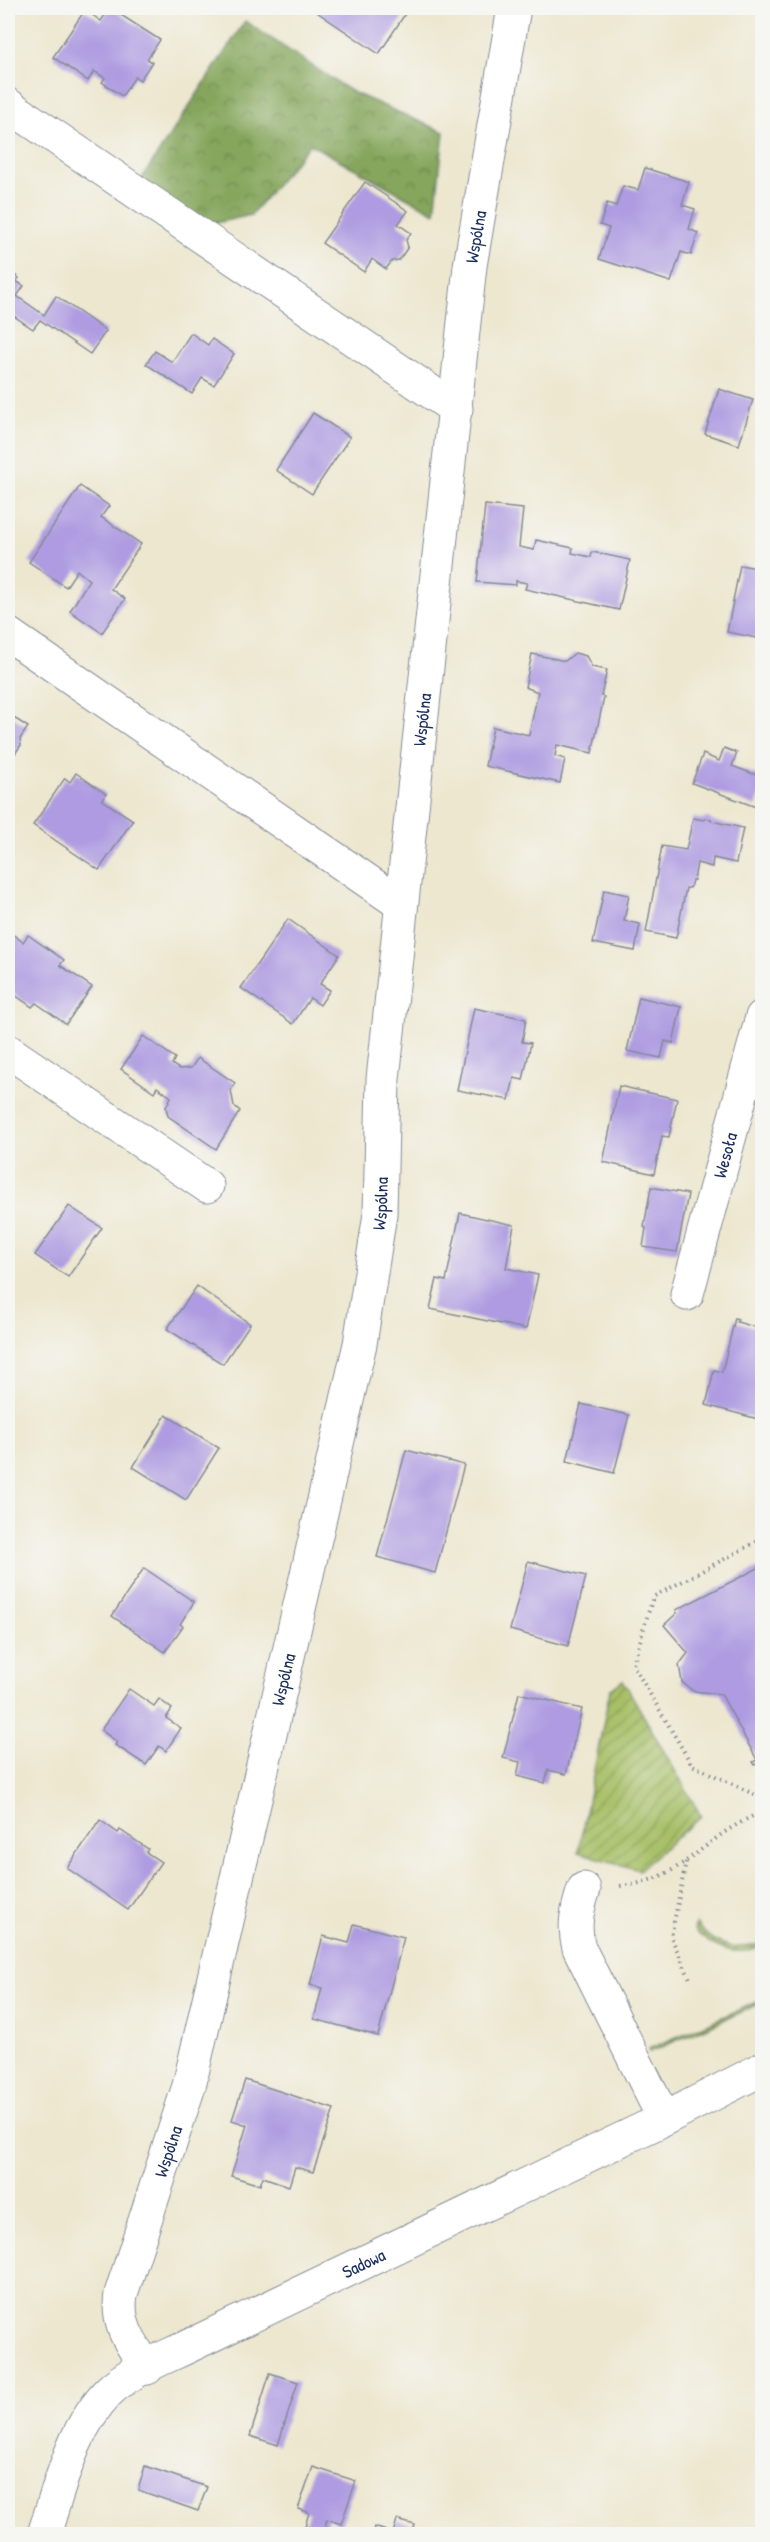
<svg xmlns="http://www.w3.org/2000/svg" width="770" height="2542" viewBox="0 0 770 2542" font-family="'Patrick Hand',sans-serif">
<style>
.forest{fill:url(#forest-crowns);stroke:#506a5c;stroke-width:1.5}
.garden{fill:url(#garden-furrows);stroke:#617862;stroke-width:1.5}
.building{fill:#ae9be1}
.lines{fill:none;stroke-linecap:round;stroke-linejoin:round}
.minor-casing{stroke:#848b96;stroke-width:35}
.path{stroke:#848b96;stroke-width:4;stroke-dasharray:1.5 4.5;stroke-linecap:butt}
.minor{stroke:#fff;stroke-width:33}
.labels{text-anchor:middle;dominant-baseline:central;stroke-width:6;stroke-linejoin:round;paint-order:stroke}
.street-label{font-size:18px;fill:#1b2f5e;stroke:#f6f6f2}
</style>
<defs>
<pattern id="forest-crowns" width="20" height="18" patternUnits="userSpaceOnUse" patternTransform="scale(1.5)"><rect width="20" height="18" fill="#85a65b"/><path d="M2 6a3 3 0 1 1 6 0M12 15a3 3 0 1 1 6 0" fill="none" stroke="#6c884e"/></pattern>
<pattern id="garden-furrows" width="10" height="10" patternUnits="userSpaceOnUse" patternTransform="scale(1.5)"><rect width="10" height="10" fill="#a7c066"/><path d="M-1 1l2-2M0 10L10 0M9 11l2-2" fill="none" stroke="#879c57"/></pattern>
</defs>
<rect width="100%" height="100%" fill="#f6f6f2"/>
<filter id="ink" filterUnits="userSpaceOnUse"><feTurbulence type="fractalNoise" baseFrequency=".0167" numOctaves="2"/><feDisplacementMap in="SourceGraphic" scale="12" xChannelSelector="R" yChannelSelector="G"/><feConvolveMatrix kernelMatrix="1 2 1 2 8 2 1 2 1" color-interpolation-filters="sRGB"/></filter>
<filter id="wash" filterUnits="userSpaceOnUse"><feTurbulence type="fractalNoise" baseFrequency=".008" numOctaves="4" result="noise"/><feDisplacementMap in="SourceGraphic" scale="24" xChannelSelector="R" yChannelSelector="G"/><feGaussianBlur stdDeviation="1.35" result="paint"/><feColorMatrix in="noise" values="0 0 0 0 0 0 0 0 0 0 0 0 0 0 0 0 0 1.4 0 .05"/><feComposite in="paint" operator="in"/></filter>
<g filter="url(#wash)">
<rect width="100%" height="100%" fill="#ede7cf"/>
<polygon class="forest" points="245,21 352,92 444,132 435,213 310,144 251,215 198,227 140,181"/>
<g class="garden">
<polygon points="623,1680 701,1816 639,1870 578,1852 610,1690"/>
<path d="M 696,1924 C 713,1946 737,1952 762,1943 L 762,1954 L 759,1948 C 735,1956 711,1949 694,1929 Z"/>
<polygon points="762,2000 762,2003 650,2052 649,2049"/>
</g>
<g id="blocks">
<g class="building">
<polygon points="110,8 160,40 147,59 152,62 140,80 135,77 122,96 102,82 105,78 94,71 88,81 53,57 85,10 101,21"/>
<polygon points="311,8 400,8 398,10 405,14 379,54"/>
<polygon points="645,168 689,182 682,205 695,209 689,229 698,233 691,255 681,252 671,282 599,259 609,228 600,225 607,203 616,206 623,186 638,190"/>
<polygon points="365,182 408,211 398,224 411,233 406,240 408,247 399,260 392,261 386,269 372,259 364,272 322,243"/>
<polygon points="8,270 19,278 16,281 24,286 17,296 44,315 56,296 106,331 90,354 40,320 33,329 8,312"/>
<polygon points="191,333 208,345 212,339 234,354 214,385 202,378 192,394 146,364 155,351 172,362"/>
<polygon points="719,389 753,400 739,445 705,434"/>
<polygon points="313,413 350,437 312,494 276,470"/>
<polygon points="80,486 109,506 101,517 141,544 111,589 125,599 102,633 70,611 89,580 77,570 66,587 29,562"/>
<polygon points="485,505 523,509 519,547 534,550 536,540 573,548 572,553 591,557 592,552 630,560 619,610 525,589 527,583 516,581 516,585 477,582"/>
<polygon points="740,565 762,569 762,639 727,632"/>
<polygon points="575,653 586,656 592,667 607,670 601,696 604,697 592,753 557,745 555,756 565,759 560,783 485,766 493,727 529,735 538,692 525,687 532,654 565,661"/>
<polygon points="8,714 28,727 20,739 21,745 12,758 8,759"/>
<polygon points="724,748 737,753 732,766 762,777 762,790 756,807 692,783 703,754 719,761"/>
<polygon points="76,773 106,794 102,800 133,820 99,870 33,825 65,778 70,782"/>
<polygon points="693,818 704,820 705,818 711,819 711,821 743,828 736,863 713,858 712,867 697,863 694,880 692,880 690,888 686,888 676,938 646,932 662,846 686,850"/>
<polygon points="604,890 629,895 624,921 640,924 635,951 593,943"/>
<polygon points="288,919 339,955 320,984 330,990 320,1005 310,998 293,1024 241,988"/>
<polygon points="8,931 23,942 28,935 64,960 60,965 92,987 66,1024 36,1003 32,1007 8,990"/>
<polygon points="639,997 681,1007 673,1043 665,1041 661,1058 627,1051"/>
<polygon points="474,1008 526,1019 522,1042 531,1043 523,1080 514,1078 509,1100 457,1090"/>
<polygon points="143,1036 175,1058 172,1064 179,1069 191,1068 198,1058 235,1083 231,1090 234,1106 240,1111 216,1149 168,1116 166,1107 171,1097 157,1087 154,1092 121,1069"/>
<polygon points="619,1086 677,1099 669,1137 662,1136 654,1174 603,1162"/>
<polygon points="651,1187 688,1194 677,1252 643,1247 646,1228 644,1227"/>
<polygon points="69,1206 102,1228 68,1277 35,1255"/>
<polygon points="460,1213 514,1225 506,1268 538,1275 526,1329 430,1309 437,1279 446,1281"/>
<polygon points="197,1286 250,1324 223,1364 167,1329"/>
<polygon points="735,1318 738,1319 737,1322 762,1329 762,1401 758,1419 706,1405 714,1370 722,1372"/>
<polygon points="581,1404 629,1415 614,1473 567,1461"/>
<polygon points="166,1415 219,1448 186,1500 133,1467"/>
<polygon points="406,1450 464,1465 435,1573 377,1557"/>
<polygon points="528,1561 586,1576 568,1646 510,1630"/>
<polygon points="762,1566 762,1761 755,1765 753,1762 757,1760 721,1694 693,1691 682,1682 679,1665 688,1653 664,1625 677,1613 676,1610"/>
<polygon points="144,1568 194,1602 180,1624 183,1626 165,1652 112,1616"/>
<polygon points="129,1689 154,1706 159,1699 172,1709 166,1718 181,1728 166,1751 159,1746 146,1765 115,1745 117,1742 101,1730"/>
<polygon points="519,1693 582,1709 566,1774 548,1770 545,1783 517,1776 520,1762 503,1758"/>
<polygon points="100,1820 118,1833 120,1830 148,1849 146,1852 161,1862 128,1910 67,1868"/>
<polygon points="354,1924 404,1937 378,2036 314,2019 322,1988 310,1985 323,1936 349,1943"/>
<polygon points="245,2080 334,2109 313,2172 295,2167 289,2186 263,2177 260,2185 231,2176 247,2125 232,2120"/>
<polygon points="270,2373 298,2382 278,2445 250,2436"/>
<polygon points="145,2466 207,2487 198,2511 138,2490"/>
<polygon points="313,2467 356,2481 341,2524 327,2519 323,2531 305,2526 309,2513 298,2509"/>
<polygon points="397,2520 415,2525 412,2534 372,2534 374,2527 393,2533"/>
</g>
</g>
</g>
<g filter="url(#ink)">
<use href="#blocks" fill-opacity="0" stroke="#848b96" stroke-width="1.5"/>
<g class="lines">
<g class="minor-casing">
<g id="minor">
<polyline points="8,105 456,409"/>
<polyline points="8,634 401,904"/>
<polyline points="8,1051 207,1186"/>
<path id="s1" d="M 687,1294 L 762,1017"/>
<path d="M 584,1889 C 577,1910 573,1926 579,1948 L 664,2119"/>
<path id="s2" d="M 147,2368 C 131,2344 116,2325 121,2294 L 189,2086 L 360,1344 L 380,1214 L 383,1079 L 470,266 L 514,8"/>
<path id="s3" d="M 44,2534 C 60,2487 72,2429 108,2392 C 130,2370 165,2358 193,2344 L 664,2119 L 762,2069"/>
</g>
</g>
<g class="path">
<polyline points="762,1539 653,1597 633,1665 692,1765 762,1798"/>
<polyline points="686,1862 671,1937 690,1979"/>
<path d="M 620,1886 C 665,1882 684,1862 718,1837 C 732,1826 748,1819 762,1811"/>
</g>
<use href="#minor" class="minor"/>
</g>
</g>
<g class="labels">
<g class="street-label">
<text stroke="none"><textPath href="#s2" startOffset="2175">Wspólna</textPath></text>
<text stroke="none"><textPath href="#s2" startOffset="1689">Wspólna</textPath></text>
<text stroke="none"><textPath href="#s1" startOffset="144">Wesoła</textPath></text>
<text stroke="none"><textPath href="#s2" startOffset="1203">Wspólna</textPath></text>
<text stroke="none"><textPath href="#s2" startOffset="717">Wspólna</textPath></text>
<text stroke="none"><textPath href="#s2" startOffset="231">Wspólna</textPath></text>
<text stroke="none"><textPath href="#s3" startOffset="444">Sadowa</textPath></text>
</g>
</g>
<rect width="770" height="2542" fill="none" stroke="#f6f6f2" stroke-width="30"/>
</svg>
